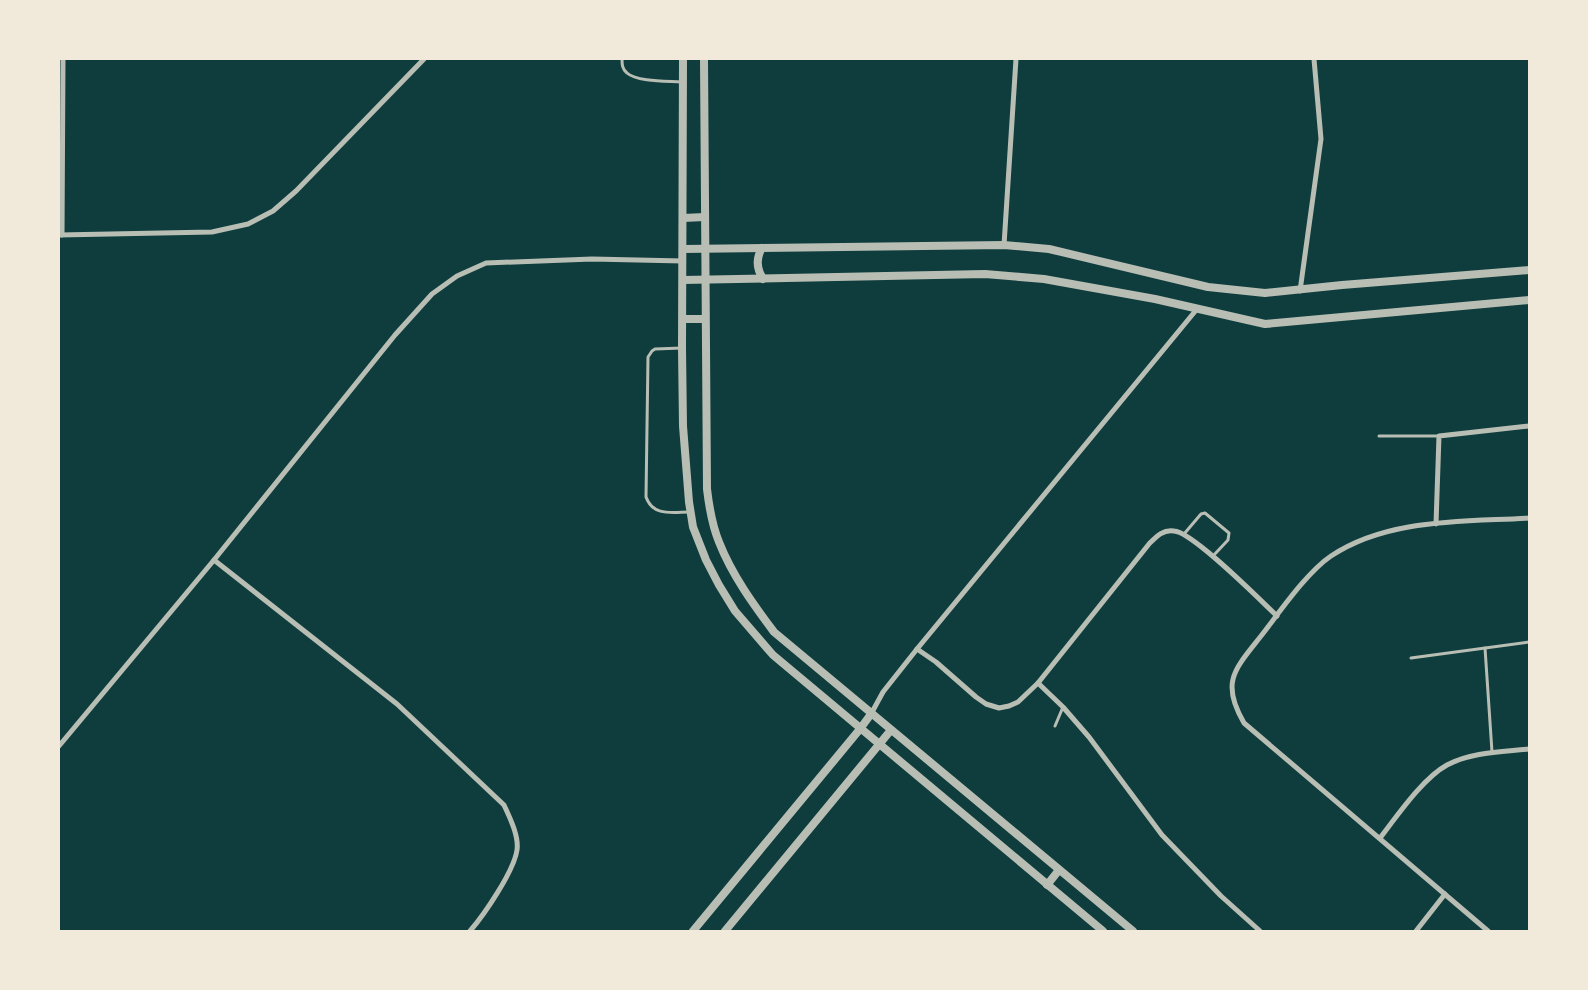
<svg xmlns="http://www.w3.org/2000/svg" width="1588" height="990" viewBox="0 0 1588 990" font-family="'Fira Sans Condensed',sans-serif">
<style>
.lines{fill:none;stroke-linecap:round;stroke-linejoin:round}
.service{stroke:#b8beb3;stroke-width:3}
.minor{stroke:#b8beb3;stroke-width:5}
.tertiary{stroke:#b8beb3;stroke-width:8}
</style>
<rect width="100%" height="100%" fill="#0f3d3e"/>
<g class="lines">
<g class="service">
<path d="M 622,59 C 622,64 622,69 627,73 C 637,82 668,81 681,82"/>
<path d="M 682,348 L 655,349 L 652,351 L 648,357 L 646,497 C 653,517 673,512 690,512"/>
<polyline points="1379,436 1438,436"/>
<polyline points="1184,534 1201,514 1205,513 1229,533 1228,540 1213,556"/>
<polyline points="1485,648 1492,752"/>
<polyline points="1411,658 1529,642"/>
<polyline points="1055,726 1063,707"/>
</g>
<g class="minor">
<polyline points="59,235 212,232 248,224 273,211 296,191 424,59"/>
<polyline points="62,235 63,59"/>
<polyline points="1004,245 1016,59"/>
<polyline points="1300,291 1321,139 1314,59"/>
<polyline points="1436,524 1439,436 1529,426"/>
<path d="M 214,560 L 397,704 L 504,805 C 510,818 519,836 517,850 C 514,871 484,915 470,931"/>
<path d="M 917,649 L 936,662 L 976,697 L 986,704 L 999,708 L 1009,706 L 1018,702 L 1038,683 L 1149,544 C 1156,537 1163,529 1174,531 C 1193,532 1260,600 1277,616"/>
<polyline points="1038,683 1063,707 1089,737 1162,835 1221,896 1260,931"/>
<polyline points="871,714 883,692 917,649 1197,309"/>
<polyline points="59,746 214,560 395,335 432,294 457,276 486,263 592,259 683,261"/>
<path d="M 1380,838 C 1397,816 1423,778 1447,765 C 1472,752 1502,752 1529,749"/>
<polyline points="1416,931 1445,894"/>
<path d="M 1488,931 L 1244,723 C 1220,682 1235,669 1261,636 C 1279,613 1307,572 1331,556 C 1388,518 1463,522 1529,518"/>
</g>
<g class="tertiary">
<polyline points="683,59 682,348 683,426 689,502 693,527 706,560 719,585 735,611 773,655 1103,931"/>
<path d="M 704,59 L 707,489 C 709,506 712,525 719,542 C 732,575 753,604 774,632 L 1133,931"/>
<polyline points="683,218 705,217"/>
<path d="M 762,248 C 756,258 756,268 763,279"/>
<polyline points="683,249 1004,245 1049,249 1208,287 1265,293 1342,285 1529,270"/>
<polyline points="683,280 985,274 1044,279 1155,299 1265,324 1529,300"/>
<polyline points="683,319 705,319"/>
<polyline points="1047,885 1059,870"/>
<polyline points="693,931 860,729 871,714"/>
<polyline points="725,931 891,730"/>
</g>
</g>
<rect width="1588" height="990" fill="none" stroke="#f1e9da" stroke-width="120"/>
</svg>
